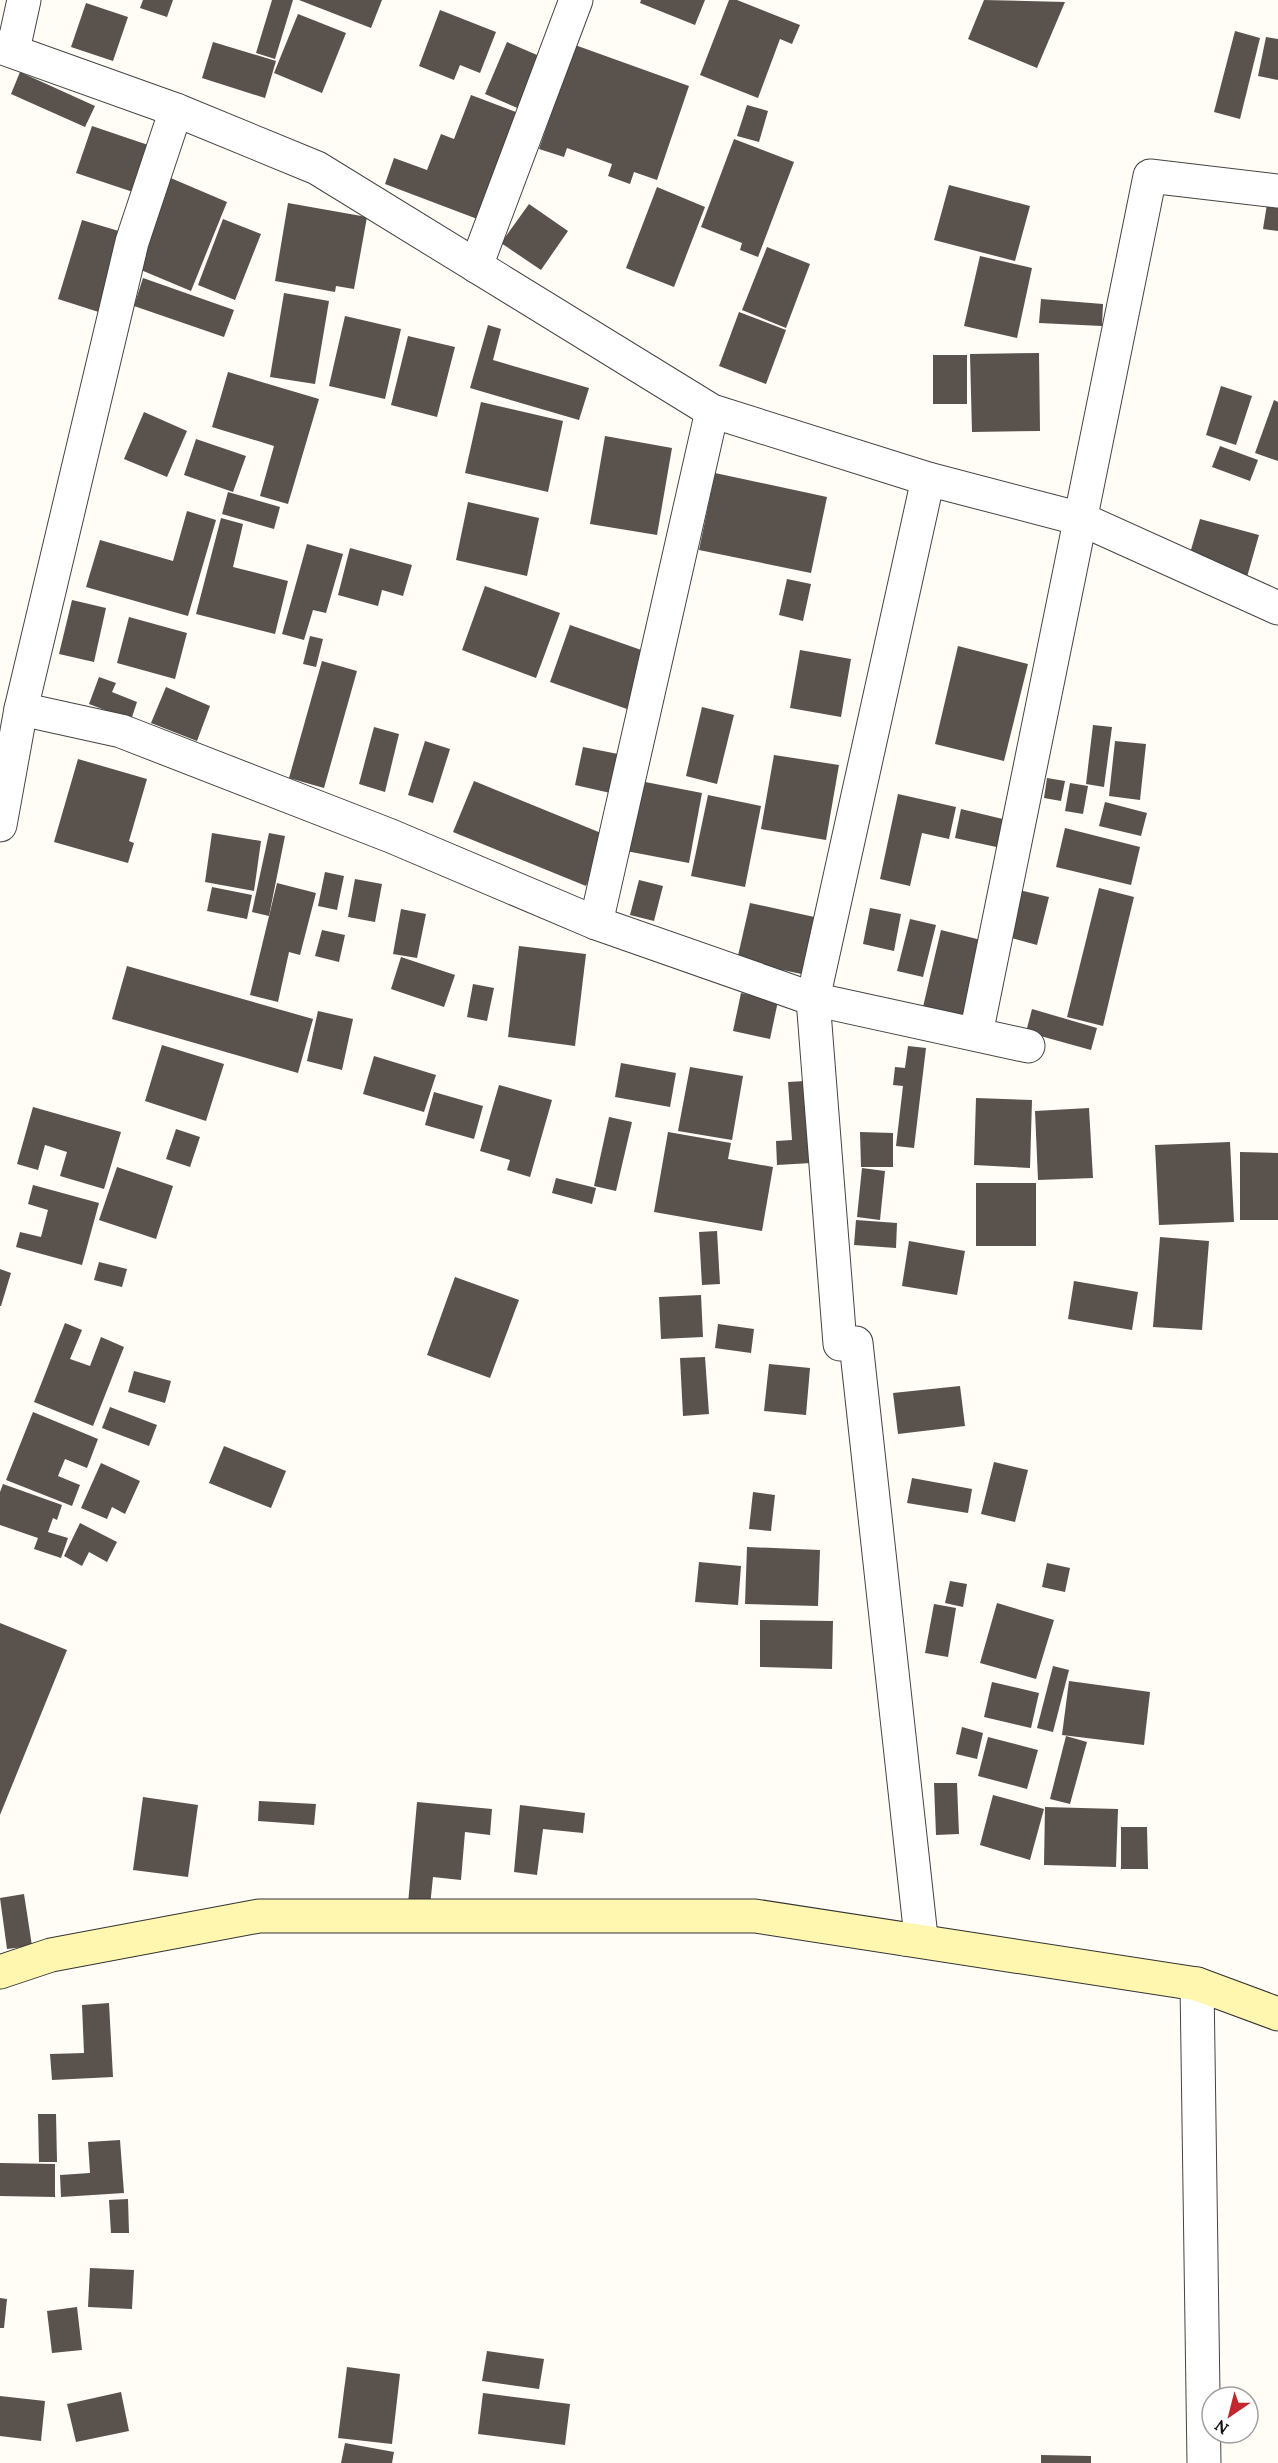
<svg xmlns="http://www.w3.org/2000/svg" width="1278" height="2463" viewBox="0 0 1278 2463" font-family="Lora,serif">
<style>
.building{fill:#5a524d}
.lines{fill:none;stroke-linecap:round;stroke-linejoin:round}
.street-casing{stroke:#444;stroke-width:35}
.secondary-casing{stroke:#333;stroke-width:35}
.street{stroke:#fff;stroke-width:33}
.secondary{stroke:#fff6b0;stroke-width:33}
</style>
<rect width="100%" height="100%" fill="#fffdf5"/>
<g class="building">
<polygon points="143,0 173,0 167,17 140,8"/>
<polygon points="272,0 293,0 275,59 256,53"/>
<polygon points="299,0 382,0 371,28"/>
<polygon points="641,0 705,0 695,25 640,3"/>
<polygon points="729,0 737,0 800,25 792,44 780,39 758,98 700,75"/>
<polygon points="984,0 1065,2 1037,68 968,39"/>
<polygon points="86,3 128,17 113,61 71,47"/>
<polygon points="440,10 496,32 480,73 460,65 454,80 419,66"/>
<polygon points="298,14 346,33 322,93 274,73"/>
<polygon points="1235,31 1260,38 1240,119 1214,112"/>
<polygon points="1266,37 1278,39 1278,80 1258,76"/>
<polygon points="213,42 276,61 265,98 202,78"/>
<polygon points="507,42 544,58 522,110 485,94"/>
<polygon points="575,45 689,86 657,180 634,172 630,184 608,176 612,164 567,148 564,157 539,149"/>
<polygon points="20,72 95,106 85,127 11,94"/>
<polygon points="471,95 521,114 480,220 385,184 394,158 427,170 441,134 454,139"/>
<polygon points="747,105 768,111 759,142 737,136"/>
<polygon points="92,126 157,148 142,195 76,173"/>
<polygon points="734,139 794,162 758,257 740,250 742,243 701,227"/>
<polygon points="166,176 227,202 191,291 129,265"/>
<polygon points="949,185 1030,206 1015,261 934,240"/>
<polygon points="657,187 705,207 674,287 626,268"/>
<polygon points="288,203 367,217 354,289 336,286 335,292 275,281"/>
<polygon points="529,204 568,231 541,270 501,243"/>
<polygon points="1267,204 1278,206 1278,231 1263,229"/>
<polygon points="223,219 261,234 235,300 198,285"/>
<polygon points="82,220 132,235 108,315 58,299"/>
<polygon points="767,247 810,264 786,328 742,310"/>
<polygon points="980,256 1032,268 1017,338 964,326"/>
<polygon points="143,278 234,310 224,337 134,306"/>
<polygon points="284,293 329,301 315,384 270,377"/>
<polygon points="1041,299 1103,304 1102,326 1039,323"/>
<polygon points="739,312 786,330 766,384 719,366"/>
<polygon points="345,316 401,329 385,399 329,386"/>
<polygon points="488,325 501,329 493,360 589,388 579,420 470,388"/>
<polygon points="408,336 455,347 437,417 391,405"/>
<polygon points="1039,353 1040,431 972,432 970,354"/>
<rect x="933" y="355" width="34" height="49"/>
<polygon points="228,372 319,399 288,504 260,496 274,446 212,427"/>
<polygon points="1221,386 1252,396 1236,445 1206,435"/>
<polygon points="1274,400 1278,402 1278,461 1255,453"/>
<polygon points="481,402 563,421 548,492 465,473"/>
<polygon points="144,412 187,431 167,477 124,459"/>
<polygon points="605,436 672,448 657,535 590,524"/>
<polygon points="196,439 246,456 233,492 184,475"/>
<polygon points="1220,446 1258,460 1250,481 1212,467"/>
<polygon points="715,473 827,497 811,573 699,550"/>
<polygon points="228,492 280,507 274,529 222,514"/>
<polygon points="468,502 539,518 527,576 456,560"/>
<polygon points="187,511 216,520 188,616 86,587 100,540 173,561"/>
<polygon points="221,518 243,524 233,567 288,581 275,634 196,614"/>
<polygon points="1200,519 1259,535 1247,577 1188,560"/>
<polygon points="307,544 343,554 326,613 313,610 304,640 282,634"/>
<polygon points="350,548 412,565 403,596 382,590 378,606 338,595"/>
<polygon points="787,579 811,584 803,621 779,615"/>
<polygon points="485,586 560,613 536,678 462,650"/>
<polygon points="72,600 106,608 94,662 59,654"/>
<polygon points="129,617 187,633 175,679 117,663"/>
<polygon points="570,625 647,652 627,709 550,682"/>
<polygon points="310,636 323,639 316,667 303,664"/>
<polygon points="958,646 1028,664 1004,761 935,744"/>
<polygon points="800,650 851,659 841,717 790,708"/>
<polygon points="322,661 357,671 324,788 289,778"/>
<polygon points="99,677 116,683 112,692 137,702 131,720 89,704"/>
<polygon points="166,687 210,706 197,741 151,723"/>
<polygon points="702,707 734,715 717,784 686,776"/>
<polygon points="1093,725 1112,727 1104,787 1086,784"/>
<polygon points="374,727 399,734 385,792 359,784"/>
<polygon points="425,741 450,749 433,803 408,795"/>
<polygon points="1115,741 1146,744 1140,800 1109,796"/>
<polygon points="583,747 623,755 615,794 575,785"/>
<polygon points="774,755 839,765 826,840 761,829"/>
<polygon points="78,759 147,779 129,841 134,843 128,863 54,842"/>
<polygon points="1047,778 1065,781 1061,801 1044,798"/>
<polygon points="474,781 606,835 586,886 453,832"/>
<polygon points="640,781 702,793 689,863 626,851"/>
<polygon points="1070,783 1088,786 1083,814 1065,811"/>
<polygon points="898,794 956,807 949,839 922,833 910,886 880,879"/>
<polygon points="708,795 761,806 745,887 691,876"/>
<polygon points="1105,802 1147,813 1141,836 1099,826"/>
<polygon points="961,809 1007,820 1001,848 955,838"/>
<polygon points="1065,828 1140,847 1131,885 1056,867"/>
<polygon points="212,833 261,841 254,891 205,882"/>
<polygon points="269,833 285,836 269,916 252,912"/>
<polygon points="325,872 344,876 337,910 318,906"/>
<polygon points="355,879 382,884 375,922 348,917"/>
<polygon points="639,880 663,886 654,921 630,915"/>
<polygon points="277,883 316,893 300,955 289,952 278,1002 250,995"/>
<polygon points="212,887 252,895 247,919 207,911"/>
<polygon points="1099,888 1134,897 1103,1026 1067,1017"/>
<polygon points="1019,890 1049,897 1037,945 1008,937"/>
<polygon points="750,903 819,918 806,975 737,960"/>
<polygon points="870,908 901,914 894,951 863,944"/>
<polygon points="401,909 426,914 417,958 393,954"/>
<polygon points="910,919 936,925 923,977 897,971"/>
<polygon points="322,930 345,935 339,962 315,956"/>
<polygon points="941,930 981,940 962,1017 923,1007"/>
<polygon points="519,946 586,954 575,1046 508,1037"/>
<polygon points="401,957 455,975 444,1007 391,989"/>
<polygon points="127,966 313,1019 298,1073 112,1019"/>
<polygon points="473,984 494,988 487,1021 467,1017"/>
<polygon points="741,993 778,1001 770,1039 733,1031"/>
<polygon points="1032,1009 1097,1028 1091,1050 1026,1032"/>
<polygon points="318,1011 353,1019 342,1070 307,1061"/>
<polygon points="162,1045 224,1064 206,1121 145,1101"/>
<polygon points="908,1046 926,1048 914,1148 896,1146 903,1086 893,1085 895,1067 905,1068"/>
<polygon points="374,1056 436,1075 424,1112 363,1094"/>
<polygon points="621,1063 676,1073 670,1107 615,1097"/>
<polygon points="690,1067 743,1076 732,1140 678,1131"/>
<polygon points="805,1081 811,1163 777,1165 776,1141 792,1140 788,1082"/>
<polygon points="499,1085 552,1100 530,1177 507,1170 510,1160 480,1151"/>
<polygon points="434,1092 483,1106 474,1139 425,1125"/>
<polygon points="976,1098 1032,1100 1030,1168 974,1165"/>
<polygon points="33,1107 121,1132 104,1189 60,1176 67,1152 45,1145 38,1170 17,1164"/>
<polygon points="1089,1108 1093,1178 1038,1180 1035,1111"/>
<polygon points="609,1117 632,1122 616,1191 594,1186"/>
<polygon points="176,1129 200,1137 190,1167 166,1159"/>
<polygon points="668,1132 731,1143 728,1159 773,1167 762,1231 654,1212"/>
<polygon points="860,1132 893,1133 893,1167 861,1167"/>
<polygon points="1230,1142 1234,1222 1159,1225 1155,1145"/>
<polygon points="1240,1152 1278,1153 1278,1220 1240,1220"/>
<polygon points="117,1167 173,1186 156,1239 99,1220"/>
<polygon points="862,1168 885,1171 880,1220 857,1217"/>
<polygon points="556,1178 596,1188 592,1204 552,1193"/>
<rect x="976" y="1183" width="60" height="63"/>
<polygon points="33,1185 99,1203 82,1265 16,1247 20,1232 41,1237 48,1210 28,1204"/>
<polygon points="856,1220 897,1223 896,1248 854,1245"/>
<polygon points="717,1231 720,1284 702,1285 699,1232"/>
<polygon points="1160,1237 1209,1241 1202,1330 1153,1327"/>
<polygon points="909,1241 965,1251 957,1295 902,1286"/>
<polygon points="99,1262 127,1269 122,1287 94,1280"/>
<polygon points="0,1269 11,1273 1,1306 0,1306"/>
<polygon points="455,1277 519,1300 490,1378 427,1355"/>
<polygon points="1074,1281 1138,1292 1132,1330 1068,1319"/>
<polygon points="701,1295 703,1337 661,1339 659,1297"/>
<polygon points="65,1323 82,1330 70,1359 90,1366 101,1337 124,1347 93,1426 34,1402"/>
<polygon points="718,1324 754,1329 751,1353 715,1348"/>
<polygon points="705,1357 709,1414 683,1416 680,1358"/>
<polygon points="769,1364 810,1368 806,1415 764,1411"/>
<polygon points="134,1371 171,1381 165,1403 128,1392"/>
<polygon points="960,1386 965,1426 898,1434 893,1393"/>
<polygon points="110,1407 157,1425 149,1446 102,1428"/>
<polygon points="33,1412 98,1439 87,1468 65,1459 58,1476 80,1485 72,1506 6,1480"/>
<polygon points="224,1446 286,1471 271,1508 209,1483"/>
<polygon points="994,1462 1028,1470 1015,1522 981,1514"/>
<polygon points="101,1463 140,1481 125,1514 112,1507 107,1519 81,1508"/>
<polygon points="912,1478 972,1489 968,1513 907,1503"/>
<polygon points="3,1484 62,1505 57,1520 53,1518 48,1532 68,1538 61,1558 34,1549 38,1538 0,1525 0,1492"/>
<polygon points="753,1492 775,1495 771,1531 749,1529"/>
<polygon points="80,1523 117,1542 107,1562 89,1552 82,1566 64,1556"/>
<polygon points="747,1547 820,1550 818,1606 745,1604"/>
<polygon points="699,1562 741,1566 738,1605 695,1602"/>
<polygon points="1047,1563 1070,1568 1065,1592 1042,1587"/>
<polygon points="950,1581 967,1584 963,1607 945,1603"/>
<polygon points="997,1603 1054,1620 1036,1679 980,1663"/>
<polygon points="934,1604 956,1608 948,1657 925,1653"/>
<polygon points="760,1620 833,1621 832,1669 760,1667"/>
<polygon points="0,1623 67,1650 0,1815"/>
<polygon points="1053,1666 1069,1670 1053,1732 1037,1728"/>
<polygon points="1069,1681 1150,1692 1144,1745 1062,1735"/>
<polygon points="992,1682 1039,1693 1031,1728 984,1717"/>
<polygon points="962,1727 983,1733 977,1759 956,1754"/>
<polygon points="1066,1736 1087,1742 1070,1804 1050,1799"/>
<polygon points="988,1737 1038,1750 1027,1789 978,1776"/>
<polygon points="934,1783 957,1783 959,1834 936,1835"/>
<polygon points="993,1795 1044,1809 1030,1860 980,1845"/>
<polygon points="143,1797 198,1805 188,1877 133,1870"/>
<polygon points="259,1801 316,1804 314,1825 258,1821"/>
<polygon points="417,1802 492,1809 490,1835 465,1832 461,1880 433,1877 430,1906 408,1904"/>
<polygon points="520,1805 585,1813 583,1833 543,1829 537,1875 514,1872"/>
<polygon points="1045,1807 1118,1809 1116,1867 1044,1865"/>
<polygon points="1121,1827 1147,1827 1148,1869 1121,1869"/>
<polygon points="24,1894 32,1946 7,1949 0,1898"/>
<polygon points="109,2003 113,2077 52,2080 50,2054 84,2053 82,2005"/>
<polygon points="38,2114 56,2114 57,2162 39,2162"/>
<polygon points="120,2140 124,2193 61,2197 60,2175 90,2173 88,2142"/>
<polygon points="0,2163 55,2164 55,2197 0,2196"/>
<polygon points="128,2199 129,2233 111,2233 109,2200"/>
<polygon points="90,2268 134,2270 132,2309 88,2307"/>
<polygon points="0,2298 7,2299 4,2328 0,2328"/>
<polygon points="77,2307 82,2350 52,2353 47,2311"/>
<polygon points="487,2351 544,2359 539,2389 482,2381"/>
<polygon points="347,2367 400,2374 392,2444 338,2438"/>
<polygon points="121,2392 129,2431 76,2442 67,2404"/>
<polygon points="483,2393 570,2404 565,2445 478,2434"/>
<polygon points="0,2396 45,2401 41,2441 0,2436"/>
<polygon points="345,2443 394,2452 392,2463 341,2463"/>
<polygon points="1041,2455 1091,2456 1091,2463 1041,2463"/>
</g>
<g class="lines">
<g class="street-casing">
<g id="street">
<polyline points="0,47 176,110 317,168 712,411 928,479 1081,519 1278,608"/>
<polyline points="13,50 24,0"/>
<polyline points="476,266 576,0"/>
<polyline points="21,709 121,731 391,836 596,923 813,999 1028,1046"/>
<polyline points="0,825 21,709 132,242 176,110"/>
<polyline points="596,923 712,411"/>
<polyline points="976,1034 1150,176 1278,191"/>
<polyline points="905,1939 921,1937 856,1343 840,1344 813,999 928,479"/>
<polyline points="1197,1984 1204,2463"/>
</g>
</g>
<g class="secondary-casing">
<polyline id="secondary" points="0,1972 51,1955 259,1916 755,1916 1197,1984 1278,2014"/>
</g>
<use href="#street" class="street"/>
<use href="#secondary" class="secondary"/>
</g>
<g transform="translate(1230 2415) rotate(215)"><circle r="28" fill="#ffffff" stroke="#a0a0a0" stroke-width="1.5"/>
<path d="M0-4.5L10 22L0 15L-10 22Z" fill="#c4262e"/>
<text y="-9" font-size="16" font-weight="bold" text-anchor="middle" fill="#111111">N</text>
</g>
</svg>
